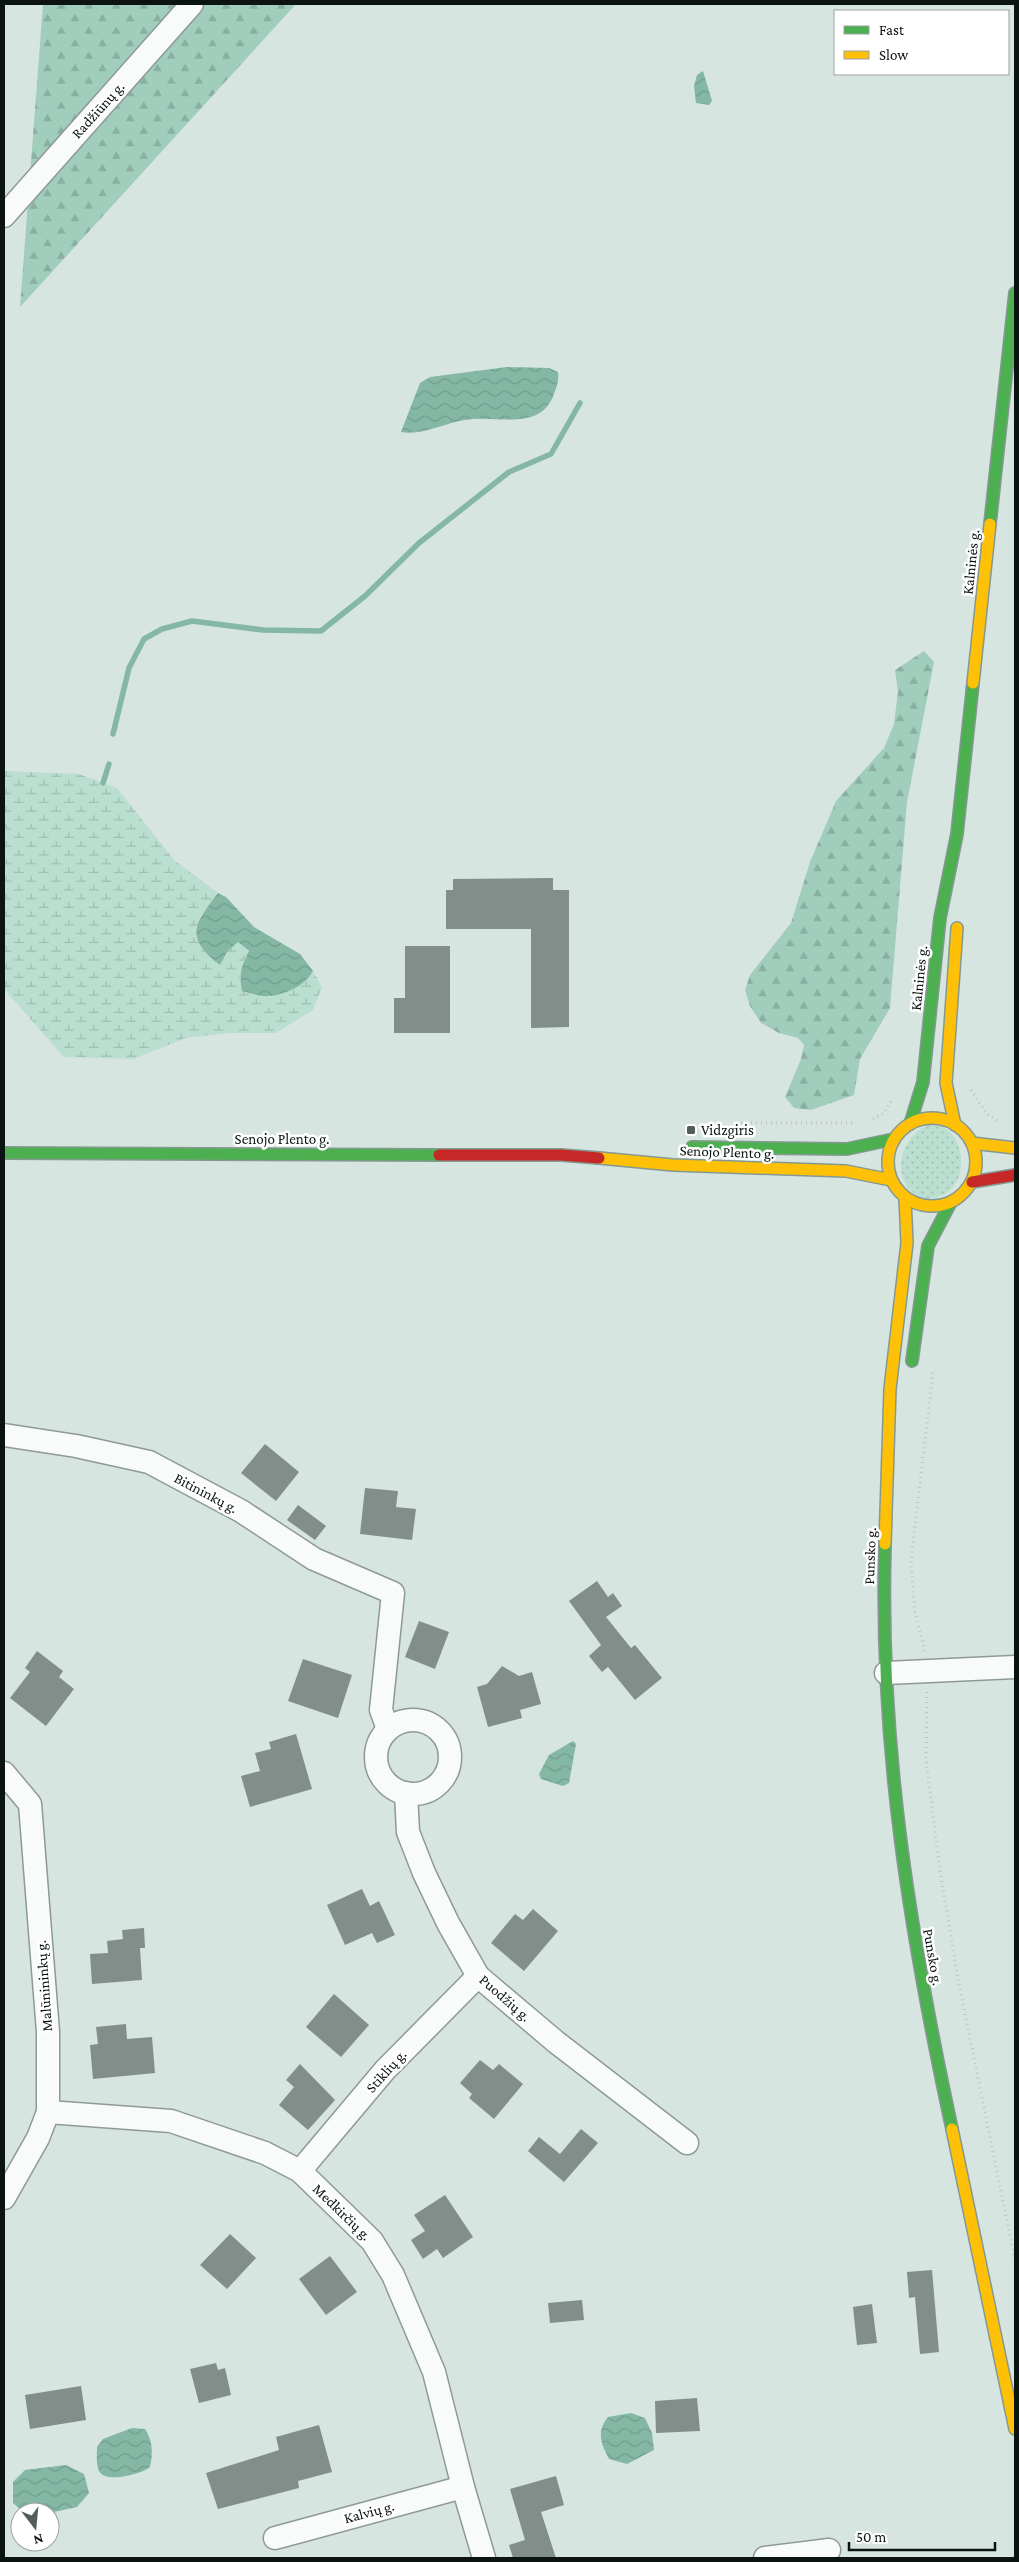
<svg xmlns="http://www.w3.org/2000/svg" width="1019" height="2562" viewBox="0 0 1019 2562" font-family="'Crimson Pro',serif">
<style>
.grass{fill:url(#grass-dots)}
.forest{fill:url(#forest-firs)}
.wetland{fill:url(#wetland-marsh)}
.water{fill:url(#water-waves)}
.lines{fill:none;stroke-linecap:round;stroke-linejoin:round}
.stream{stroke:#84b8a5;stroke-width:5.5}
.building{fill:#828e89}
.street-casing{stroke:#8e9a95;stroke-width:25}
.fast-casing{stroke:#849991;stroke-width:14}
.slow-casing{stroke:#849991;stroke-width:14}
.jam-casing{stroke:#849991;stroke-width:14}
.path{stroke:#bfc4c2;stroke-width:3;stroke-dasharray:1 4;stroke-linecap:butt}
.street{stroke:#f9fbfa;stroke-width:22}
.fast{stroke:#4caf50;stroke-width:11}
.slow{stroke:#ffc107;stroke-width:11}
.jam{stroke:#c62828;stroke-width:11}
.poi-dot{fill:#525d58;stroke:#fff;stroke-width:2}
.labels{text-anchor:middle;dominant-baseline:central;stroke-width:5;stroke-linejoin:round;paint-order:stroke}
.street-label{font-size:15px;fill:#0b1410;stroke:#fff}
.poi-label{font-size:15px;fill:#0b1410;stroke:#fff;text-anchor:start}
</style>
<defs>
<pattern id="grass-dots" width="8" height="8" patternUnits="userSpaceOnUse" patternTransform="scale(1.25)"><rect width="8" height="8" fill="#baded0"/><path d="M2 2h.1M6 6h.1" fill="none" stroke="#9fbeb2" stroke-width="1.8" stroke-linecap="round"/></pattern>
<pattern id="forest-firs" width="22" height="20" patternUnits="userSpaceOnUse" patternTransform="scale(1.25)"><rect width="22" height="20" fill="#a1cdbc"/><path d="M5 1l3.5 6h-7zM16 11l3.5 6h-7z" fill="#89afa1"/></pattern>
<pattern id="wetland-marsh" width="20" height="14" patternUnits="userSpaceOnUse" patternTransform="scale(1.25)"><rect width="20" height="14" fill="#baded0"/><path d="M1 5h8M5 5V1M11 12h8M15 12V8" fill="none" stroke="#9fbeb2"/></pattern>
<pattern id="water-waves" width="16" height="10" patternUnits="userSpaceOnUse" patternTransform="scale(1.25)"><rect width="16" height="10" fill="#84b8a5"/><path d="M0 5q4-4 8 0t8 0" fill="none" stroke="#719d8d"/></pattern>
</defs>
<rect width="100%" height="100%" fill="#d6e5df"/>
<path class="grass" d="M 928,1125 C 967,1121 974,1189 937,1197 C 931,1198 923,1199 918,1196 C 889,1179 901,1136 928,1125 Z"/>
<g class="forest">
<polygon points="43,4 296,4 20,307"/>
<polygon points="924,651 934,662 907,802 890,1008 860,1059 854,1095 811,1110 794,1108 785,1097 801,1059 804,1045 798,1038 779,1033 761,1023 750,1006 745,990 750,975 791,923 810,862 836,801 884,748 894,724 898,692 895,670"/>
</g>
<path class="wetland" d="M 4,771 L 79,774 L 117,788 L 174,860 L 218,893 L 199,918 L 220,965 L 227,952 L 238,942 L 249,952 L 243,962 L 269,997 C 286,991 304,988 313,971 L 322,987 L 313,1010 L 276,1033 L 229,1033 L 186,1038 L 133,1059 L 64,1057 L 4,989 Z"/>
<g class="water">
<polygon points="703,71 712,101 709,105 696,103 694,86 697,75"/>
<path d="M 507,367 L 549,368 L 558,372 C 559,380 557,386 554,394 C 540,433 496,414 465,420 C 445,423 421,436 401,432 L 420,383 L 430,377 Z"/>
<path d="M 218,893 L 226,897 L 254,927 L 300,954 L 313,971 C 305,986 286,994 270,996 C 262,997 250,993 242,991 C 239,975 241,966 249,951 L 238,942 L 227,952 L 220,965 C 185,938 193,925 218,893 Z"/>
<polygon points="573,1741 576,1744 569,1783 563,1786 541,1779 539,1774 549,1755"/>
<path d="M 631,2413 L 645,2418 L 652,2433 L 654,2450 L 627,2464 L 609,2459 C 601,2444 596,2432 608,2417 Z"/>
<path d="M 132,2428 L 145,2429 C 153,2441 153,2454 150,2467 C 142,2474 105,2484 99,2471 C 96,2465 97,2454 97,2447 L 103,2439 Z"/>
<polygon points="66,2465 84,2474 89,2493 77,2507 54,2512 22,2511 13,2503 13,2482 25,2470"/>
</g>
<g class="lines">
<g class="stream">
<polyline points="113,734 129,668 144,639 162,629 192,621 263,630 321,631 365,596 419,543 509,472 551,454 580,403"/>
<polyline points="103,783 109,764"/>
</g>
</g>
<g class="building">
<polygon points="553,878 553,890 569,890 569,1027 531,1028 531,929 446,929 446,890 453,890 453,879"/>
<polygon points="405,946 450,946 450,1033 394,1033 394,998 405,998"/>
<polygon points="265,1444 299,1472 276,1501 241,1473"/>
<polygon points="365,1488 398,1491 396,1507 416,1509 412,1540 360,1534"/>
<polygon points="298,1505 326,1526 315,1540 287,1520"/>
<polygon points="597,1581 608,1597 613,1593 622,1606 606,1617 631,1648 635,1645 662,1678 635,1700 608,1667 602,1672 589,1656 601,1645 569,1601"/>
<polygon points="419,1621 449,1632 435,1669 405,1657"/>
<polygon points="37,1651 63,1671 59,1677 74,1689 46,1726 10,1698 30,1672 25,1668"/>
<polygon points="303,1659 352,1675 338,1718 288,1701"/>
<polygon points="502,1666 519,1676 532,1672 541,1704 520,1710 522,1718 488,1727 477,1687 487,1684"/>
<polygon points="296,1734 312,1789 250,1807 241,1776 260,1771 255,1753 271,1749 269,1742"/>
<polygon points="362,1889 370,1906 379,1901 395,1935 377,1943 372,1933 345,1945 327,1905"/>
<polygon points="533,1909 558,1931 524,1971 491,1943 515,1914 523,1920"/>
<polygon points="144,1928 145,1948 140,1948 142,1980 92,1984 90,1954 108,1953 107,1941 123,1939 122,1930"/>
<polygon points="334,1994 369,2025 341,2057 306,2027"/>
<polygon points="126,2024 127,2039 152,2037 155,2073 93,2079 90,2045 98,2044 96,2027"/>
<polygon points="480,2060 493,2070 499,2064 523,2084 494,2119 469,2098 472,2094 460,2083"/>
<polygon points="300,2064 335,2100 308,2130 279,2105 294,2087 286,2080"/>
<polygon points="581,2129 598,2143 564,2182 528,2151 539,2137 560,2154"/>
<polygon points="445,2195 473,2237 443,2258 437,2249 423,2259 411,2240 425,2231 414,2215"/>
<polygon points="230,2234 256,2258 227,2289 200,2265"/>
<polygon points="330,2256 357,2292 326,2315 299,2279"/>
<polygon points="932,2270 939,2352 920,2354 915,2297 909,2298 907,2272"/>
<polygon points="582,2300 584,2320 550,2323 548,2303"/>
<polygon points="872,2304 877,2343 857,2345 853,2307"/>
<polygon points="216,2363 218,2370 225,2368 231,2395 199,2403 190,2369"/>
<polygon points="81,2386 86,2420 30,2429 25,2395"/>
<polygon points="697,2398 700,2431 656,2433 655,2401"/>
<polygon points="319,2425 332,2472 298,2481 299,2488 218,2509 206,2473 279,2450 276,2437"/>
<polygon points="556,2476 564,2505 541,2512 556,2558 513,2558 509,2545 525,2540 510,2489"/>
</g>
<g class="lines">
<g class="street-casing">
<g id="street">
<polyline points="4,216 192,4"/>
<polyline points="4,1435 76,1446 149,1462 241,1511 314,1559 393,1593 381,1710 388,1729"/>
<polyline points="886,1673 1015,1667"/>
<circle cx="413" cy="1757" r="37"/>
<polyline points="4,1773 30,1804 48,2032 48,2112 38,2138 4,2198"/>
<polyline points="406,1793 408,1832 424,1873 448,1923 478,1976 556,2042 687,2143"/>
<polyline points="48,2112 171,2121 265,2153 300,2171 372,2241 393,2275 434,2372 463,2487 484,2558"/>
<polyline points="300,2171 385,2070 478,1976"/>
<polyline points="275,2538 463,2487"/>
<polyline points="765,2558 829,2550"/>
</g>
</g>
<g class="fast-casing">
<g id="fast">
<polyline points="990,524 1015,293"/>
<polyline points="910,1124 923,1082 940,918 957,834 973,683"/>
<polyline points="692,1147 847,1149 894,1139"/>
<polyline points="4,1153 439,1155"/>
<polyline points="912,1361 928,1246 951,1202"/>
<path d="M 885,1544 C 879,1745 910,1934 952,2129"/>
</g>
</g>
<g class="slow-casing">
<g id="slow">
<polyline points="973,683 990,524"/>
<circle cx="932" cy="1162" r="44"/>
<polyline points="955,1125 946,1083 957,928"/>
<polyline points="972,1143 1015,1148"/>
<polyline points="599,1158 673,1165 846,1171 891,1180"/>
<polyline points="885,1544 890,1389 907,1243 905,1198"/>
<polyline points="952,2129 1015,2429"/>
</g>
</g>
<g class="jam-casing">
<g id="jam">
<polyline points="439,1155 561,1155 599,1158"/>
<polyline points="972,1182 1015,1175"/>
</g>
</g>
<g class="path">
<polyline points="971,1090 987,1114 1000,1122"/>
<polyline points="873,1119 884,1113 891,1101"/>
<polyline points="741,1123 852,1123"/>
<polyline points="925,1651 915,1613 911,1561 933,1372"/>
<polyline points="927,1692 926,1760 940,1871 959,1984 1015,2261"/>
</g>
<use href="#street" class="street"/>
<use href="#fast" class="fast"/>
<use href="#slow" class="slow"/>
<use href="#jam" class="jam"/>
</g>
<rect class="poi-dot" x="686" y="1125" width="10" height="10" rx="2.5"/>
<g class="labels">
<g class="street-label">
<text transform="translate(98 110) rotate(-48)">Radžiūnų g.</text>
<text transform="translate(971 562) rotate(-84)">Kalninės g.</text>
<text transform="translate(919 978) rotate(-84)">Kalninės g.</text>
<text x="282" y="1139">Senojo Plento g.</text>
<text transform="translate(727 1152) rotate(2)">Senojo Plento g.</text>
<text transform="translate(206 1493) rotate(28)">Bitininkų g.</text>
<text transform="translate(870 1556) rotate(-88)">Punsko g.</text>
<text transform="translate(933 1957) rotate(80)">Punsko g.</text>
<text transform="translate(44 1986) rotate(-94)">Malūnininkų g.</text>
<text transform="translate(505 1998) rotate(41)">Puodžių g.</text>
<text transform="translate(386 2071) rotate(-48)">Stiklių g.</text>
<text transform="translate(342 2212) rotate(44)">Medkirčių g.</text>
<text transform="translate(369 2512) rotate(-15)">Kalvių g.</text>
</g>
<g class="poi-label">
<text x="701" y="1130">Vidzgiris</text>
</g>
</g>
<rect width="1019" height="2562" fill="none" stroke="#0b1410" stroke-width="10"/>
<rect x="834" y="10" width="175" height="65" fill="#ffffff" stroke="#9da19f"/>
<rect x="844" y="26" width="25" height="8" fill="#4caf50" stroke="#9da19f"/>
<text x="879" y="35" font-size="15" fill="#0b1410">Fast</text>
<rect x="844" y="51" width="25" height="8" fill="#ffc107" stroke="#9da19f"/>
<text x="879" y="60" font-size="15" fill="#0b1410">Slow</text>
<g transform="translate(35 2527) rotate(164)"><circle r="24" fill="#ffffff" stroke="#9da19f"/>
<path d="M0-4L9 19L0 12L-9 19Z" fill="#525d58"/>
<text y="-8" font-size="14" font-weight="bold" text-anchor="middle" fill="#0b1410">N</text>
</g>
<path d="M849 2542v8h146v-8" fill="none" stroke="#0b1410" stroke-width="2.5"/>
<text x="856" y="2542" font-size="15" fill="#0b1410" stroke="#ffffff" stroke-width="4" paint-order="stroke">50 m</text>
</svg>
